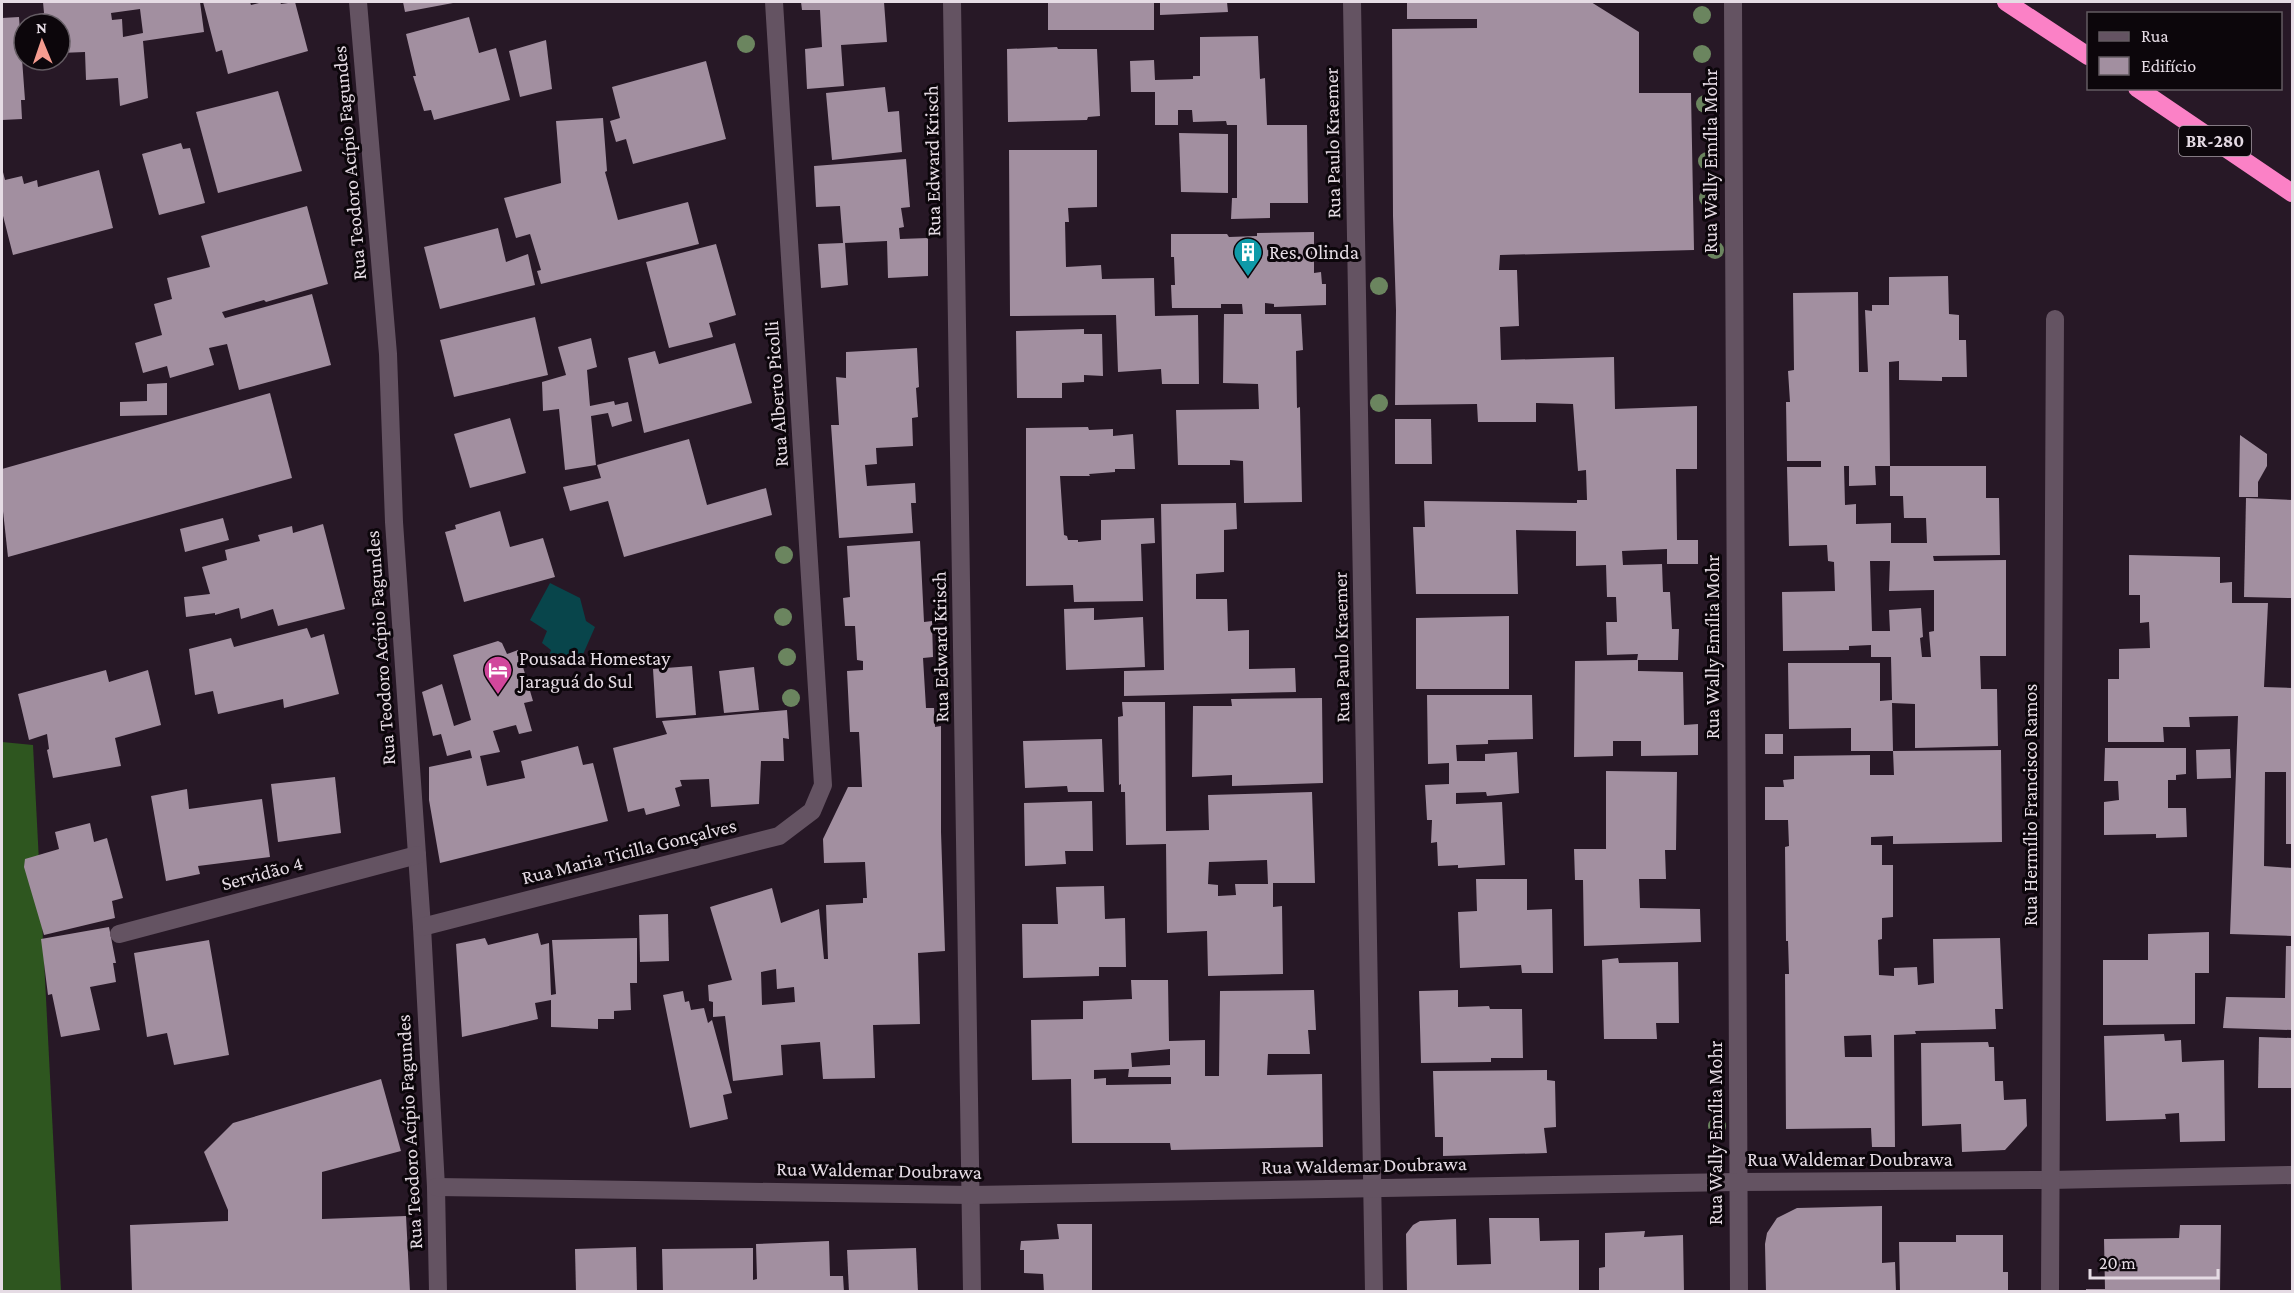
<svg xmlns="http://www.w3.org/2000/svg" width="2294" height="1293" viewBox="0 0 2294 1293" font-family="'Crimson Pro',serif">
<style>
.forest{fill:#2e561f}
.water{fill:#08454b}
.building{fill:#a28fa0;fill-rule:evenodd}
.lines{fill:none;stroke-linecap:round;stroke-linejoin:round}
.street{stroke:#645362;stroke-width:18}
.highway{stroke:#fb81c6;stroke-width:18}
.tree{fill:#6b855f}
.labels{text-anchor:middle;dominant-baseline:central;stroke-width:6;stroke-linejoin:round;paint-order:stroke}
.shield{fill:#0c060b;stroke:#a49ba3;stroke-width:1.5}
.shield-label{font-size:18px;font-weight:bold;fill:#e5dbe4}
.street-label{font-size:20px;fill:#e5dbe4;stroke:#0c060b}
.poi-label{font-size:20px;fill:#e5dbe4;stroke:#0c060b;text-anchor:start}
</style>
<rect width="100%" height="100%" fill="#271826"/>
<polygon class="forest" points="2,742 33,745 61,1291 2,1292"/>
<polygon class="water" points="550,583 580,598 586,621 595,627 581,659 563,663 549,656 551,650 542,643 547,631 530,620"/>
<g class="building">
<path d="M 43,2 L 200,2 L 204,32 L 143,41 L 148,98 L 120,106 L 118,78 L 86,80 L 85,52 L 60,53 L 60,24 L 38,24 L 38,14 L 44,13 ZM 140,9 L 143,33 L 123,37 L 122,19 L 112,20 L 111,13 Z"/>
<polygon points="203,2 250,2 251,5 263,2 280,2 281,4 295,2 308,51 228,74 222,50 216,52"/>
<polygon points="403,2 453,2 453,3 405,12"/>
<polygon points="801,2 884,2 887,42 841,45 844,86 807,89 805,49 822,47 820,10 802,10"/>
<rect x="1048" y="2" width="106" height="28"/>
<polygon points="1160,2 1227,2 1228,12 1160,15"/>
<polygon points="1407,2 1591,2 1639,32 1639,93 1691,93 1694,250 1500,255 1499,270 1517,270 1519,326 1500,327 1501,360 1614,357 1615,409 1697,406 1697,469 1676,469 1677,540 1698,540 1698,564 1667,564 1667,549 1622,551 1623,565 1662,564 1663,592 1670,592 1672,629 1679,629 1678,660 1637,660 1638,654 1607,655 1606,622 1617,622 1616,597 1607,597 1606,565 1576,566 1576,531 1516,530 1518,594 1416,594 1413,527 1425,527 1424,501 1577,503 1577,500 1587,500 1586,470 1578,471 1573,404 1536,403 1536,422 1478,422 1477,404 1395,405 1396,310 1393,216 1392,29 1477,28 1477,19 1407,19"/>
<polygon points="19,17 25,100 21,100 22,119 2,120 2,18"/>
<polygon points="469,17 479,53 496,48 510,100 434,120 431,110 424,111 413,76 416,76 406,34"/>
<polygon points="1258,36 1260,79 1265,78 1267,125 1307,125 1308,203 1270,203 1270,218 1231,219 1232,198 1237,198 1237,125 1227,125 1226,121 1193,122 1192,110 1178,110 1178,125 1155,125 1155,92 1131,92 1130,61 1154,60 1155,80 1193,79 1193,76 1200,76 1200,37"/>
<polygon points="546,40 552,89 520,97 509,51"/>
<polygon points="1057,47 1058,49 1097,49 1100,116 1088,117 1087,120 1008,122 1007,49"/>
<polygon points="706,61 726,139 633,164 626,139 616,142 610,121 620,118 612,87"/>
<polygon points="885,87 888,112 899,111 902,152 832,160 826,93"/>
<polygon points="278,91 302,171 218,193 196,112"/>
<polygon points="603,118 607,171 605,172 618,220 688,202 699,244 541,284 537,271 541,270 530,234 516,238 504,198 561,183 556,121"/>
<polygon points="1179,133 1228,134 1228,193 1181,192"/>
<polygon points="181,143 183,149 190,148 205,203 159,215 142,154"/>
<polygon points="1009,150 1097,150 1097,207 1068,208 1069,222 1065,222 1066,267 1101,265 1102,279 1154,278 1155,316 1198,315 1199,384 1162,384 1161,369 1118,372 1116,315 1010,316"/>
<polygon points="906,159 910,207 901,208 904,227 899,228 900,239 928,238 928,276 888,278 887,241 845,243 848,285 821,288 818,244 843,243 840,206 816,207 814,166"/>
<polygon points="2,168 5,180 22,176 24,184 37,180 38,187 99,170 113,228 13,255 2,212"/>
<polygon points="307,206 328,284 266,302 264,300 222,312 225,318 312,294 331,365 239,390 227,344 209,348 214,365 170,378 167,366 143,373 135,343 162,335 154,304 172,299 167,278 210,267 201,236"/>
<polygon points="498,228 506,262 528,254 535,285 440,309 424,247"/>
<polygon points="1314,232 1314,273 1321,272 1322,284 1326,284 1326,305 1274,307 1274,304 1265,303 1265,314 1301,314 1303,350 1296,351 1297,408 1300,407 1302,502 1244,503 1243,461 1230,460 1230,465 1178,465 1176,410 1259,409 1258,384 1223,383 1224,314 1243,314 1242,304 1221,304 1221,308 1172,308 1171,285 1175,285 1174,257 1171,257 1171,234 1227,234 1229,237 1257,236 1257,233"/>
<polygon points="716,244 736,315 709,323 713,337 669,348 646,262"/>
<path d="M 1948,276 L 1949,314 L 1959,315 L 1959,340 L 1966,340 L 1967,377 L 1942,377 L 1942,381 L 1899,380 L 1899,361 L 1889,362 L 1890,466 L 1875,466 L 1876,485 L 1849,486 L 1849,466 L 1844,466 L 1845,505 L 1856,504 L 1856,524 L 1891,523 L 1891,543 L 1927,543 L 1926,518 L 1904,518 L 1903,496 L 1890,496 L 1890,466 L 1986,466 L 1986,498 L 1999,498 L 2000,555 L 1933,556 L 1934,561 L 2006,560 L 2006,656 L 1980,656 L 1981,689 L 1997,689 L 1998,746 L 1915,748 L 1915,704 L 1892,703 L 1893,751 L 2001,750 L 2002,842 L 1893,844 L 1893,836 L 1871,837 L 1871,845 L 1882,845 L 1882,865 L 1893,865 L 1893,917 L 1882,918 L 1882,939 L 1878,940 L 1879,975 L 1894,976 L 1894,968 L 1917,967 L 1918,985 L 1934,983 L 1933,939 L 2000,938 L 2003,1009 L 1995,1009 L 1996,1029 L 1915,1031 L 1916,1034 L 1894,1035 L 1895,1147 L 1872,1147 L 1871,1128 L 1786,1129 L 1785,974 L 1789,974 L 1788,941 L 1786,941 L 1785,847 L 1789,846 L 1788,820 L 1765,820 L 1765,787 L 1784,787 L 1783,780 L 1794,779 L 1794,756 L 1870,755 L 1870,775 L 1894,775 L 1893,751 L 1851,751 L 1851,728 L 1789,729 L 1788,663 L 1880,663 L 1880,701 L 1892,700 L 1891,657 L 1871,657 L 1871,645 L 1849,646 L 1849,650 L 1783,651 L 1782,592 L 1835,591 L 1834,562 L 1828,561 L 1827,545 L 1789,546 L 1787,467 L 1821,467 L 1821,461 L 1787,461 L 1786,402 L 1790,402 L 1788,371 L 1794,370 L 1793,293 L 1858,292 L 1859,372 L 1868,372 L 1865,310 L 1872,311 L 1872,305 L 1889,305 L 1889,277 ZM 1870,561 L 1890,561 L 1889,591 L 1934,590 L 1934,631 L 1929,632 L 1931,657 L 1922,657 L 1920,638 L 1923,637 L 1921,608 L 1889,610 L 1890,631 L 1872,631 ZM 1871,1035 L 1872,1057 L 1845,1057 L 1844,1036 Z"/>
<polygon points="535,317 548,375 454,397 440,340"/>
<polygon points="1084,329 1084,334 1102,334 1103,376 1084,375 1084,382 1062,383 1062,398 1017,398 1016,331"/>
<polygon points="591,338 597,367 587,370 590,406 614,401 615,405 628,402 632,421 612,427 608,413 591,416 596,465 565,470 559,409 543,411 542,382 566,375 558,347"/>
<polygon points="735,343 752,403 644,433 628,358 655,351 659,364"/>
<polygon points="917,348 919,387 916,388 918,417 912,418 913,446 876,448 877,464 865,465 867,486 915,483 916,503 911,503 913,533 839,538 831,425 839,425 836,377 846,378 846,352"/>
<polygon points="167,383 167,415 120,416 120,402 147,401 147,384"/>
<polygon points="270,393 292,478 8,557 2,502 2,469"/>
<polygon points="510,418 526,473 470,488 454,434"/>
<polygon points="1395,419 1431,419 1432,464 1395,464"/>
<polygon points="1088,427 1089,430 1113,429 1113,436 1133,434 1135,469 1115,469 1115,472 1089,474 1090,476 1060,476 1064,535 1067,536 1068,540 1078,540 1078,542 1101,540 1101,520 1154,518 1155,543 1141,544 1143,601 1074,602 1073,585 1026,586 1026,428"/>
<polygon points="2240,435 2267,454 2267,466 2258,482 2258,497 2239,497"/>
<polygon points="689,439 707,505 766,488 772,515 624,557 608,501 570,511 563,487 601,478 597,465"/>
<polygon points="2246,498 2292,500 2292,598 2244,597"/>
<polygon points="1236,503 1237,529 1224,530 1224,572 1196,574 1196,599 1227,599 1228,631 1249,630 1249,669 1295,668 1296,692 1124,696 1124,671 1164,670 1161,504"/>
<polygon points="500,511 510,547 543,538 555,577 464,602 445,532 456,529 455,525"/>
<polygon points="223,518 229,540 185,552 180,529"/>
<polygon points="323,524 345,609 278,626 273,609 241,619 239,608 215,615 215,613 186,617 184,597 210,594 202,567 227,560 225,550 260,541 258,535 292,526 293,533"/>
<path d="M 920,541 L 924,622 L 932,621 L 933,657 L 923,658 L 926,708 L 934,708 L 935,727 L 941,726 L 941,832 L 945,951 L 918,953 L 920,1024 L 873,1025 L 875,1078 L 823,1079 L 820,1042 L 781,1045 L 783,1075 L 733,1081 L 725,1016 L 713,1017 L 713,1002 L 709,1001 L 708,985 L 732,980 L 710,907 L 772,888 L 781,923 L 819,909 L 824,959 L 828,959 L 826,905 L 863,903 L 863,898 L 867,898 L 865,862 L 824,863 L 823,839 L 848,787 L 862,787 L 859,732 L 850,732 L 847,671 L 863,670 L 863,661 L 857,660 L 855,626 L 845,626 L 843,598 L 850,597 L 847,546 ZM 776,969 L 777,989 L 794,987 L 795,1002 L 762,1005 L 761,972 Z"/>
<polygon points="2129,555 2220,557 2220,583 2232,582 2232,603 2268,603 2264,687 2292,688 2292,844 2286,844 2286,772 2265,772 2264,866 2292,868 2292,936 2230,934 2238,716 2189,717 2190,727 2163,727 2164,742 2108,742 2108,679 2119,679 2119,649 2150,648 2149,622 2140,623 2140,595 2129,595"/>
<polygon points="1094,608 1094,620 1143,617 1145,667 1066,670 1064,609"/>
<polygon points="1509,616 1509,689 1416,689 1416,618"/>
<polygon points="307,628 311,638 324,634 339,694 284,708 283,699 218,714 213,691 195,695 189,649 231,638 234,647"/>
<polygon points="498,641 502,643 507,654 518,650 533,701 524,703 532,731 519,734 516,725 493,731 500,752 480,756 487,786 525,778 521,761 578,746 583,765 593,763 608,821 440,863 429,800 429,767 472,758 470,750 447,756 441,734 433,736 422,692 442,684 454,726 471,720 453,655"/>
<polygon points="1638,660 1638,671 1683,672 1684,725 1698,724 1698,755 1641,756 1641,741 1613,741 1613,756 1574,757 1575,661"/>
<polygon points="692,666 696,715 656,718 653,669"/>
<polygon points="754,667 759,710 724,713 719,671"/>
<polygon points="106,670 109,682 148,670 161,725 115,738 121,766 53,778 47,750 49,749 47,734 29,740 18,694"/>
<polygon points="1427,695 1532,695 1533,739 1488,740 1488,744 1456,745 1457,761 1485,761 1485,754 1517,752 1519,793 1487,796 1486,792 1456,793 1456,804 1502,802 1505,865 1458,868 1458,865 1438,866 1437,842 1431,843 1432,820 1427,820 1425,785 1449,784 1449,763 1428,764"/>
<polygon points="1322,698 1323,783 1232,786 1232,775 1192,777 1193,706 1232,706 1231,699"/>
<path d="M 1122,702 L 1165,702 L 1166,831 L 1209,830 L 1208,795 L 1312,792 L 1315,883 L 1273,883 L 1273,907 L 1282,906 L 1283,974 L 1208,976 L 1207,931 L 1167,933 L 1166,844 L 1126,845 L 1125,792 L 1121,792 L 1121,784 L 1119,785 L 1118,717 L 1123,716 ZM 1267,860 L 1268,884 L 1235,884 L 1236,895 L 1218,896 L 1218,885 L 1208,884 L 1209,862 Z"/>
<polygon points="787,710 789,739 783,738 784,761 761,761 759,804 711,807 709,779 680,780 682,786 675,788 680,806 646,815 644,808 628,812 613,748 667,734 662,721"/>
<rect x="1765" y="734" width="18" height="20"/>
<polygon points="1102,739 1104,792 1068,792 1067,786 1025,788 1023,741"/>
<polygon points="2105,748 2186,748 2186,774 2176,775 2176,780 2168,780 2168,808 2186,808 2187,837 2156,838 2156,834 2104,835 2104,802 2119,800 2118,781 2104,781"/>
<polygon points="2230,749 2231,778 2197,779 2196,750"/>
<polygon points="1606,771 1677,772 1676,850 1665,850 1666,879 1639,879 1640,908 1700,909 1701,942 1584,946 1583,880 1575,880 1574,849 1606,849"/>
<polygon points="335,777 341,833 278,842 271,784"/>
<polygon points="187,789 189,809 262,799 270,857 198,866 200,874 166,881 151,796"/>
<polygon points="1092,801 1093,851 1065,851 1066,864 1025,866 1024,803"/>
<polygon points="90,823 94,842 107,838 123,898 112,901 115,918 44,935 24,867 25,859 59,849 55,832"/>
<polygon points="1476,879 1527,879 1527,910 1552,909 1553,973 1522,973 1521,965 1460,968 1458,912 1477,911"/>
<polygon points="1104,886 1105,919 1125,918 1126,967 1099,967 1099,976 1023,978 1022,924 1058,924 1056,887"/>
<polygon points="668,914 669,961 640,962 639,915"/>
<polygon points="109,927 116,963 113,963 116,982 90,987 100,1030 61,1037 52,994 48,995 41,939"/>
<polygon points="2209,932 2209,973 2195,973 2195,1024 2103,1025 2103,960 2148,960 2148,934"/>
<polygon points="538,933 541,945 549,943 551,995 556,994 552,940 637,938 637,983 630,983 631,1010 614,1011 614,1019 598,1019 598,1029 551,1027 551,1000 535,1003 538,1019 462,1037 456,944 485,938 488,945"/>
<polygon points="209,940 229,1055 174,1065 167,1033 147,1037 134,953"/>
<polygon points="2286,946 2292,946 2292,1030 2223,1028 2226,997 2285,998"/>
<polygon points="1618,958 1619,963 1678,962 1679,1023 1656,1023 1657,1039 1604,1039 1602,960"/>
<path d="M 1131,980 L 1168,980 L 1169,1041 L 1205,1040 L 1205,1076 L 1219,1076 L 1220,991 L 1314,990 L 1316,1030 L 1308,1030 L 1310,1054 L 1268,1054 L 1267,1075 L 1322,1074 L 1323,1147 L 1171,1150 L 1170,1143 L 1072,1143 L 1071,1079 L 1032,1080 L 1031,1020 L 1083,1019 L 1083,1001 L 1132,999 ZM 1170,1049 L 1170,1065 L 1132,1067 L 1131,1053 ZM 1129,1069 L 1128,1077 L 1171,1077 L 1171,1084 L 1106,1085 L 1106,1078 L 1094,1079 L 1094,1070 Z"/>
<polygon points="1458,990 1458,1007 1489,1006 1490,1009 1522,1009 1523,1058 1491,1058 1491,1062 1421,1063 1419,991"/>
<polygon points="683,991 685,1002 689,1001 691,1010 704,1008 708,1023 712,1020 732,1093 723,1095 728,1119 690,1128 663,995"/>
<polygon points="2164,1034 2165,1041 2181,1040 2182,1062 2224,1060 2225,1141 2180,1142 2179,1113 2165,1114 2166,1119 2106,1121 2104,1036"/>
<polygon points="2259,1037 2292,1038 2292,1088 2258,1088"/>
<polygon points="1988,1042 1989,1047 1994,1047 1995,1081 2003,1081 2004,1100 2026,1099 2027,1126 2005,1150 1962,1152 1961,1124 1922,1126 1921,1043"/>
<polygon points="1547,1070 1547,1080 1555,1081 1556,1127 1544,1128 1547,1153 1443,1156 1443,1137 1435,1137 1433,1071"/>
<polygon points="381,1079 401,1151 322,1172 322,1219 406,1216 410,1292 132,1292 130,1225 228,1221 228,1210 204,1152 233,1123"/>
<polygon points="1882,1206 1882,1263 1895,1262 1896,1291 1766,1292 1765,1244 1767,1233 1777,1218 1797,1208"/>
<polygon points="1489,1218 1539,1218 1540,1241 1579,1240 1579,1292 1407,1292 1406,1234 1413,1225 1420,1221 1456,1219 1457,1265 1491,1264"/>
<polygon points="1057,1224 1092,1224 1092,1292 1044,1292 1043,1274 1024,1273 1024,1250 1020,1250 1021,1241 1059,1239"/>
<polygon points="2180,1225 2221,1225 2220,1292 2086,1292 2086,1289 2105,1289 2104,1239 2179,1238"/>
<polygon points="1645,1231 1644,1237 1683,1235 1684,1292 1599,1292 1599,1268 1605,1267 1605,1233"/>
<polygon points="1956,1235 2003,1235 2003,1272 2008,1272 2008,1292 1900,1292 1899,1242 1956,1242"/>
<polygon points="829,1241 830,1276 843,1276 844,1292 663,1292 662,1249 753,1248 753,1280 757,1279 756,1244"/>
<polygon points="636,1247 637,1292 576,1292 575,1249"/>
<polygon points="916,1248 918,1292 849,1292 847,1250"/>
</g>
<g class="lines">
<g class="street">
<polyline points="358,2 388,354 394,522 422,927 436,1187 438,1292"/>
<polyline points="952,2 972,1292"/>
<polyline points="1352,2 1374,1292"/>
<polyline points="1733,2 1739,1292"/>
<polyline points="422,927 779,836 812,811 823,785 774,2"/>
<polyline points="119,934 417,855"/>
<polyline points="436,1187 971,1195 1737,1182 2050,1180 2292,1175"/>
<polyline points="2050,1292 2055,319"/>
</g>
<g class="highway">
<polyline points="2006,2 2088,56"/>
<polyline points="2137,88 2292,193"/>
</g>
</g>
<g class="tree">
<circle cx="1702" cy="15" r="9"/>
<circle cx="746" cy="44" r="9"/>
<circle cx="1702" cy="54" r="9"/>
<circle cx="1705" cy="104" r="9"/>
<circle cx="1707" cy="161" r="9"/>
<circle cx="1708" cy="198" r="9"/>
<circle cx="1715" cy="250" r="9"/>
<circle cx="1379" cy="286" r="9"/>
<circle cx="1379" cy="403" r="9"/>
<circle cx="784" cy="555" r="9"/>
<circle cx="783" cy="617" r="9"/>
<circle cx="787" cy="657" r="9"/>
<circle cx="791" cy="698" r="9"/>
<circle cx="1717" cy="1126" r="9"/>
</g>
<defs>
<g id="building-pin" transform="scale(1.5)"><path d="M0 17L-7.5 6A9.5 9.5 0 1 1 7.5 6Z" fill="#0f9aa8" stroke="#0c060b"/><path d="M-4-6H4V6H1V3H-1V6H-4ZM-2.5-4.3h1.7v1.8h-1.7ZM.8-4.3h1.7v1.8H.8ZM-2.5-1h1.7V.8h-1.7ZM.8-1h1.7V.8H.8Z" fill="#fff"/></g>
<g id="hotel-pin" transform="scale(1.5)"><path d="M0 17L-7.5 6A9.5 9.5 0 1 1 7.5 6Z" fill="#d1479c" stroke="#0c060b"/><path d="M-6-4.5h1.5V1H6V5H4.5V3h-9V5H-6ZM-4 0a1.8 1.8 0 1 1 3.6 0ZM.5 0V-2.5h3Q6-2.5 6 0Z" fill="#fff"/></g>
</defs>
<g fill-rule="evenodd">
<use href="#building-pin" x="1248" y="252"/>
<use href="#hotel-pin" x="498" y="670"/>
</g>
<g class="labels">
<rect class="shield" x="2179" y="126" width="72" height="30" rx="4.5"/>
<g class="shield-label">
<text x="2215" y="141">BR-280</text>
</g>
<g class="street-label">
<text transform="translate(1332 143) rotate(-91)">Rua Paulo Kraemer</text>
<text transform="translate(932 161) rotate(-91)">Rua Edward Krisch</text>
<text transform="translate(1710 161) rotate(-90)">Rua Wally Emília Mohr</text>
<text transform="translate(349 163) rotate(-95)">Rua Teodoro Acípio Fagundes</text>
<text transform="translate(776 394) rotate(-94)">Rua Alberto Picolli</text>
<text transform="translate(940 647) rotate(-91)">Rua Edward Krisch</text>
<text transform="translate(1341 647) rotate(-91)">Rua Paulo Kraemer</text>
<text transform="translate(1712 647) rotate(-90)">Rua Wally Emília Mohr</text>
<text transform="translate(380 648) rotate(-94)">Rua Teodoro Acípio Fagundes</text>
<text transform="translate(2030 805) rotate(-90)">Rua Hermílio Francisco Ramos</text>
<text transform="translate(629 851) rotate(-14)">Rua Maria Ticilla Gonçalves</text>
<text transform="translate(262 873) rotate(-15)">Servidão 4</text>
<text transform="translate(409 1132) rotate(-93)">Rua Teodoro Acípio Fagundes</text>
<text transform="translate(1715 1133) rotate(-90)">Rua Wally Emília Mohr</text>
<text x="1850" y="1159">Rua Waldemar Doubrawa</text>
<text transform="translate(1364 1165) rotate(-1)">Rua Waldemar Doubrawa</text>
<text transform="translate(879 1170) rotate(1)">Rua Waldemar Doubrawa</text>
</g>
<g class="poi-label">
<text x="1269" y="252">Res. Olinda</text>
<text x="519" y="658">Pousada Homestay<tspan x="519" dy="23">Jaraguá do Sul</tspan></text>
</g>
</g>
<rect width="2294" height="1293" fill="none" stroke="#e5dbe4" stroke-width="6"/>
<rect x="2087" y="12" width="195" height="78" fill="#0c060b" stroke="#635b62" stroke-width="1.5"/>
<rect x="2099" y="32" width="30" height="9" fill="#645362" stroke="#635b62" stroke-width="1.5"/>
<text x="2141" y="42" font-size="18" fill="#e5dbe4">Rua</text>
<rect x="2099" y="57" width="30" height="18" fill="#a28fa0" stroke="#635b62" stroke-width="1.5"/>
<text x="2141" y="72" font-size="18" fill="#e5dbe4">Edifício</text>
<g transform="translate(42 42) rotate(358)"><circle r="28" fill="#0c060b" stroke="#635b62" stroke-width="1.5"/>
<path d="M0-4.5L10 22L0 15L-10 22Z" fill="#f59c90"/>
<text y="-9" font-size="16" font-weight="bold" text-anchor="middle" fill="#e5dbe4">N</text>
</g>
<path d="M2090 1269v9h128v-9" fill="none" stroke="#e5dbe4" stroke-width="3"/>
<text x="2099" y="1269" font-size="18" fill="#e5dbe4" stroke="#0c060b" stroke-width="4.5" paint-order="stroke">20 m</text>
</svg>
